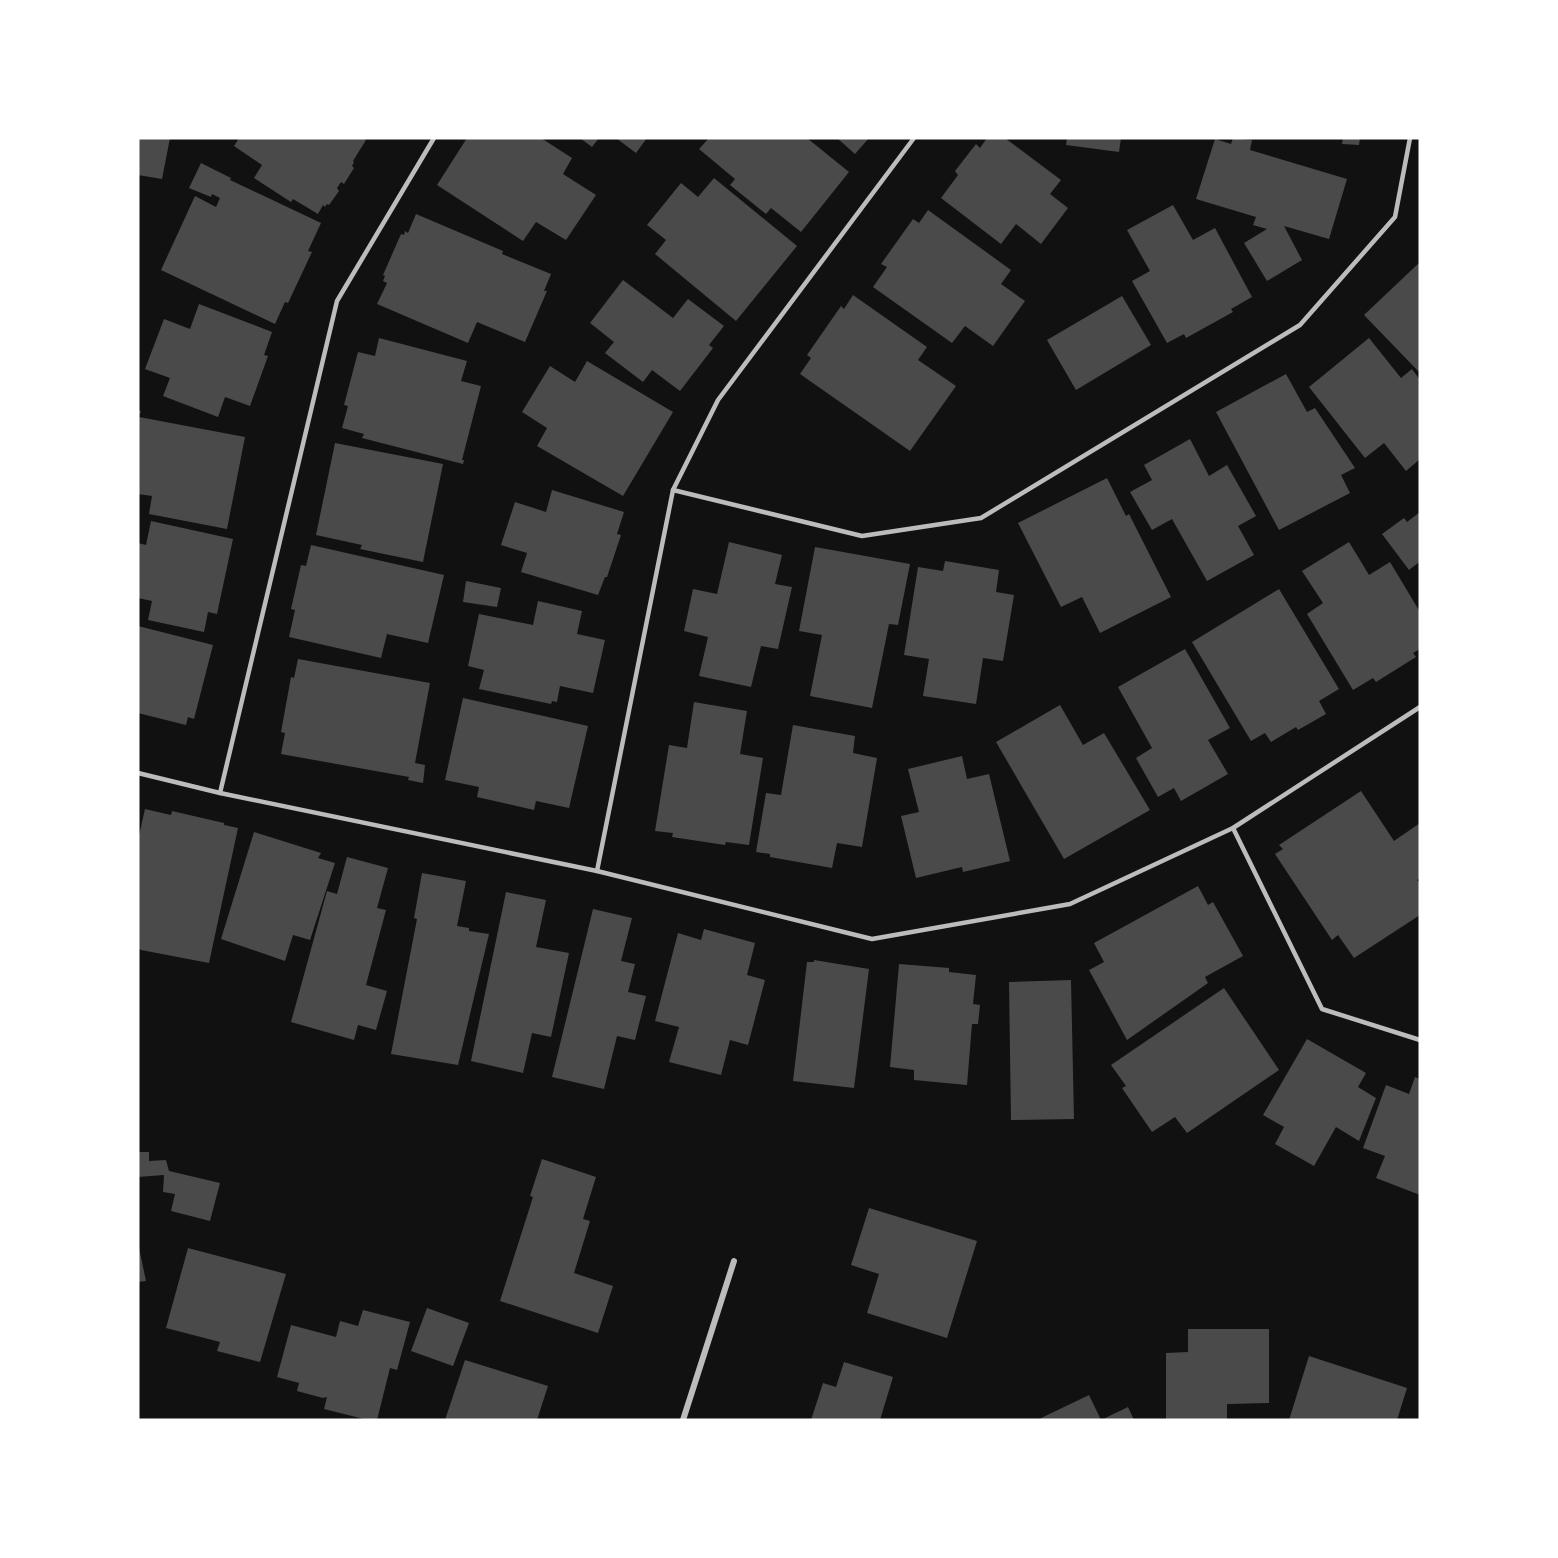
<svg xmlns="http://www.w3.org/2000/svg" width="1558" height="1558" viewBox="0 0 1558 1558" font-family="'Golos Text',sans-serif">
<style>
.building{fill:#4a4a4a}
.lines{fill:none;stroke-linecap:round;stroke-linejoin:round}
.service{stroke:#bcbcbc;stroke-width:4.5}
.minor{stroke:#bcbcbc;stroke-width:6}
</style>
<rect width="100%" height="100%" fill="#111"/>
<g class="building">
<polygon points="138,138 170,138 162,179 138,175"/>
<polygon points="239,138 363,138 366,140 353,161 354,162 352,166 354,168 344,184 341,182 337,188 339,191 329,205 327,204 325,207 323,205 318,214 293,199 291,202 254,178 262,165 234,146"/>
<polygon points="467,138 541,138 572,158 563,174 596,195 566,240 536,222 523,241 437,185"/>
<polygon points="580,138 599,138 592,147"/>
<polygon points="616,138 647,138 636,153"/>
<polygon points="709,138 807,138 849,172 801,232 771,208 766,214 730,185 735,179 699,149"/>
<polygon points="837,138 869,138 855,154"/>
<polygon points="987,138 1005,138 1061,180 1050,194 1068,208 1041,244 1016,224 1001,244 941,198 958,175 955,171 976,144 980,148"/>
<polygon points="1067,138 1121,138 1119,152 1066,145"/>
<polygon points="1233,138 1252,140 1250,150 1347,179 1329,239 1284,226 1302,260 1267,281 1244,243 1267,229 1253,225 1256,217 1196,199 1215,139 1231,144"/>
<polygon points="1343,138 1360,138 1359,145 1342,144"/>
<polygon points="201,163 231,178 230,180 321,223 308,251 312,252 288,303 285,302 275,324 161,270 195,196 216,207 220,198 212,194 211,197 189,188"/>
<polygon points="714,178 797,246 736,321 655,254 666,240 647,225 681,183 698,197"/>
<polygon points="1173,205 1193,240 1215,228 1252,297 1231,309 1233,312 1186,338 1184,334 1167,343 1132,281 1150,271 1127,230"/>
<polygon points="928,210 1011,270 1001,284 1025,301 993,346 965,326 952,343 873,287 887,267 881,264 913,219 919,223"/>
<polygon points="416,214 503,251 502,254 551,274 544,291 547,291 525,342 477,322 468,343 377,304 387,283 383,281 385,276 383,275 401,234 404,235 405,231 408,233"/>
<polygon points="1420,262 1420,373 1364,315"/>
<polygon points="623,280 673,318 688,299 724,326 709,345 713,348 680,391 652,370 643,382 605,353 614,342 590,323"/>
<polygon points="853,295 927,347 918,360 956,386 910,451 800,374 811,358 807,355 841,306 844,309"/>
<polygon points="1122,296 1151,345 1076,390 1047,340"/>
<polygon points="199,304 272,332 264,355 268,356 250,406 225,397 218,417 163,396 170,378 145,369 164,319 190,329"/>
<polygon points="379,338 467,361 461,381 481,386 462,460 464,460 463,464 362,438 364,434 342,428 348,406 344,405 358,352 375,356"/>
<polygon points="1369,338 1401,378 1412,369 1420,380 1420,459 1406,471 1384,443 1365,458 1309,387"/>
<polygon points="587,361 673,412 623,496 537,446 547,428 522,412 550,366 575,382"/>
<polygon points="1286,374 1307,412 1315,408 1355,468 1341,475 1350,493 1279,530 1216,412"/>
<polygon points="138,410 141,411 139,417 245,437 227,529 149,514 152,496 138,494"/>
<polygon points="1190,439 1209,476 1227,465 1256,516 1238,526 1254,555 1207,581 1172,519 1152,530 1130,492 1152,480 1144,465"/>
<polygon points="335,443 443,464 423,562 360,549 362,545 316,535"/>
<polygon points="1107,478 1126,516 1129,514 1171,597 1100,633 1082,597 1061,607 1018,523"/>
<polygon points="552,490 624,512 617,534 621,535 607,577 605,577 598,595 521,572 527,553 501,545 515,502 546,512"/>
<polygon points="1420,512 1420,565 1418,563 1409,570 1382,534 1404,518 1407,522"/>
<polygon points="151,521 233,539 217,614 208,612 204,632 148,620 152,601 138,598 138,543 146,545"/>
<polygon points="729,542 782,555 775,584 792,587 778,649 761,646 751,687 699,676 708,637 684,631 693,589 717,594"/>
<polygon points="1349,542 1369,575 1390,562 1420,612 1420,649 1413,653 1416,657 1376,682 1373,678 1353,690 1307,614 1323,603 1302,571"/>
<polygon points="311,545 444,575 428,643 387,634 381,658 289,637 295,610 291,609 301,565 306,566"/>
<polygon points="815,547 910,564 898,625 889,624 872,708 810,696 822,635 799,631"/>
<polygon points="945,561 999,570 996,592 1014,595 1003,661 983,658 976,704 923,696 929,659 904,655 918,567 943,571"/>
<polygon points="466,581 501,588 497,607 463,602"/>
<polygon points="1279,589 1339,689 1319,701 1326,714 1298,730 1296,727 1271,742 1265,733 1251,741 1192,642"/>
<polygon points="538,601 582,611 577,634 605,640 593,693 560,686 557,702 552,701 551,704 479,689 484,670 468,666 479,614 533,625"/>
<polygon points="138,626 213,645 194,719 188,717 186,725 138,713"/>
<polygon points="1185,649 1230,728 1208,740 1228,774 1181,801 1174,788 1158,797 1136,758 1152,748 1118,687"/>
<polygon points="298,659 430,683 415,763 425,765 423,783 408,780 409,777 281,754 285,733 281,732 291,677 294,678"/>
<polygon points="463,698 588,726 569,808 536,801 534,810 477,797 479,787 445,780"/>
<polygon points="694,702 747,711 740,754 763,758 749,845 726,842 725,845 672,837 673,833 655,831 669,745 687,748"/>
<polygon points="1060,705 1083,745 1104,733 1150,810 1064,859 996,742"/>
<polygon points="793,725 855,736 853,753 877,758 862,847 837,843 832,868 770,857 770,854 756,852 766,793 781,795"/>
<polygon points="962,756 967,779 989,774 1010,861 963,872 962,867 916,878 901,816 919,812 908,769"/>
<polygon points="1361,791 1394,841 1420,823 1420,878 1417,880 1420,883 1420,915 1354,958 1338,935 1332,940 1275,854 1283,849 1279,845"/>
<polygon points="145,809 171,815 172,811 224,823 224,825 238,828 209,963 141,950 138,948 138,840"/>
<polygon points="254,832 321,853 318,858 335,863 310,940 293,935 285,961 221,939"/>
<polygon points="347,857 388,868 377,908 386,910 366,985 387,991 376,1030 358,1025 354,1040 291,1022 327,891 337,894"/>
<polygon points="422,873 466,881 457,926 469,928 469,931 489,934 458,1065 391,1054 417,919 414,918"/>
<polygon points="1198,886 1208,905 1213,902 1243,956 1205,977 1208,983 1127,1040 1089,970 1104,962 1094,943"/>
<polygon points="506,892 546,900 536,947 569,953 551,1037 532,1033 523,1073 471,1061"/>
<polygon points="593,909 632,918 621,961 635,964 628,992 646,996 635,1040 617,1036 604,1089 552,1077"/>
<polygon points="704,929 755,943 747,975 765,980 748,1045 730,1040 721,1075 669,1062 679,1027 655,1021 678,933 701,940"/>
<polygon points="814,960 869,969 854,1088 793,1081 807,962 814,962"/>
<polygon points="899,964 949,968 949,972 976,975 973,1004 980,1005 978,1024 972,1024 967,1085 914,1080 914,1070 890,1067"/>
<polygon points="1071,980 1074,1119 1011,1120 1009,982"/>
<polygon points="1224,988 1279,1070 1187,1133 1175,1117 1152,1132 1122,1088 1126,1086 1111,1065"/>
<polygon points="1307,1039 1366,1073 1358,1087 1376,1098 1359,1141 1336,1127 1314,1166 1275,1144 1284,1127 1263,1115"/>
<polygon points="1415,1077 1420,1079 1420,1195 1376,1178 1385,1156 1363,1148 1386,1085 1409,1094"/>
<polygon points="138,1152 149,1152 149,1161 166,1160 169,1171 220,1183 210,1221 171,1211 175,1194 163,1192 164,1175 138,1177"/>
<polygon points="542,1159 596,1177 583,1219 590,1221 574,1273 613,1286 598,1333 500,1301 533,1197 530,1196"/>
<polygon points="869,1208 977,1241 947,1338 867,1313 879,1274 851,1265"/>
<polygon points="139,1248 146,1281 138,1282 138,1249"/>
<polygon points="188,1248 286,1274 260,1362 217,1351 220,1342 166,1328"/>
<polygon points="427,1308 469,1323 453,1366 411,1351"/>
<polygon points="363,1310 410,1322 397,1370 390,1368 377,1420 368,1420 324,1409 327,1397 323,1398 297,1391 299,1383 277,1377 291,1325 336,1337 340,1321 358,1326"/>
<polygon points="1188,1329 1269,1329 1269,1403 1227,1404 1227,1420 1166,1420 1166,1353 1188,1352"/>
<polygon points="1309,1356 1407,1388 1397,1420 1289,1420"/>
<polygon points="465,1360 548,1386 537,1420 445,1420"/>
<polygon points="844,1362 893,1377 880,1420 811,1420 823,1383 836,1387"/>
<polygon points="1089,1395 1101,1420 1128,1407 1134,1420 1037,1420"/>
</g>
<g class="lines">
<g class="service">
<polyline points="673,490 862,536 981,518 1300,325 1395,217 1410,138"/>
<polyline points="138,773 220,793 597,871 872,939 1070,904 1233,828 1420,707"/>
<polyline points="220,793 337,301 434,138"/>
<polyline points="1233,828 1322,1009 1420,1040"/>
<polyline points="597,871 673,490 718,400 914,138"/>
</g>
<polyline class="minor" points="683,1420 734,1261"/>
</g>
<rect width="1558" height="1558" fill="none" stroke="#ffffff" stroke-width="279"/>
</svg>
